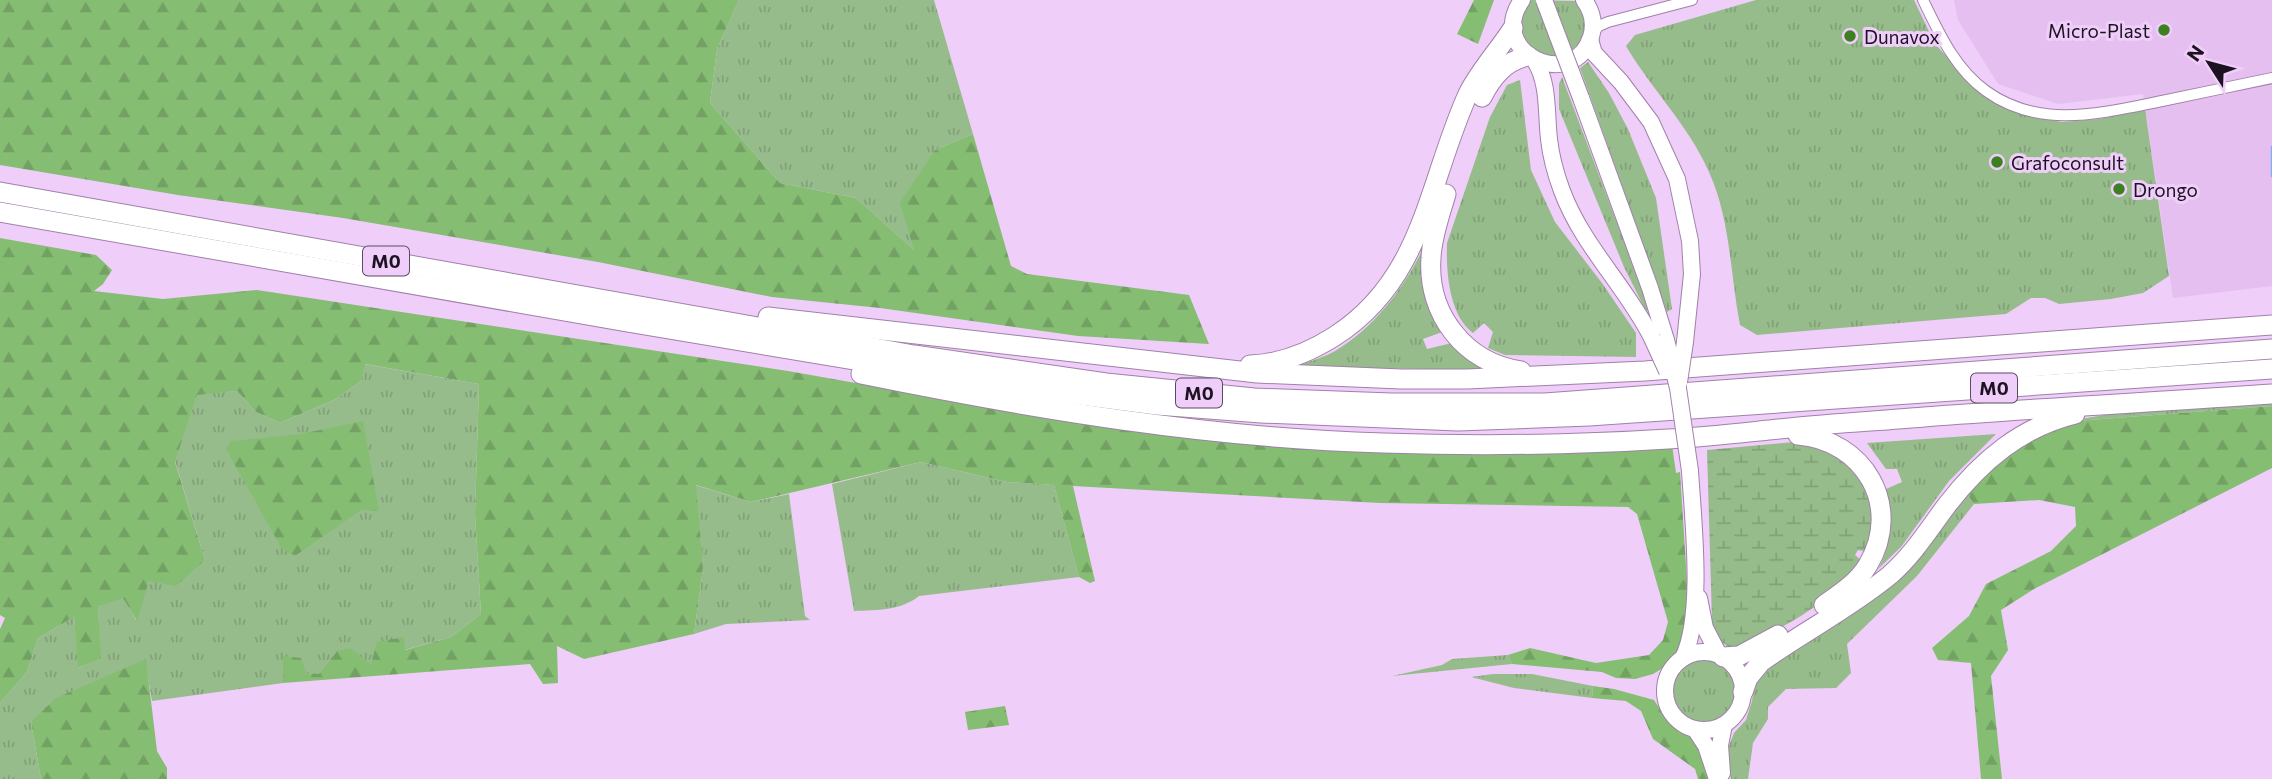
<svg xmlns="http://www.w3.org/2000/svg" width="2272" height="779" viewBox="0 0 2272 779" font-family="Commissioner,sans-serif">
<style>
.built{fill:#e5bff0}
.grass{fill:url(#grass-tufts)}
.forest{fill:url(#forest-firs)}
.wetland{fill:url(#wetland-marsh)}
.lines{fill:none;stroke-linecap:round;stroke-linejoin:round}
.stream{stroke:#7faff7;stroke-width:2.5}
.street-casing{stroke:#a081a9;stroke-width:12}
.secondary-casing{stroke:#a081a9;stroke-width:18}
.highway-casing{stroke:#a081a9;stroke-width:21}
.street{stroke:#fff;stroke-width:10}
.secondary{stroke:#fff;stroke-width:16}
.highway{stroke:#fff;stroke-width:19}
.secondary-bridge-casing{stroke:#a081a9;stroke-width:18;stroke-linecap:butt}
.secondary-bridge{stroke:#fff;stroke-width:16}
.poi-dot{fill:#3d8022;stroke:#efcef9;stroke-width:2.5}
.labels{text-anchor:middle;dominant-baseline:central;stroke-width:6;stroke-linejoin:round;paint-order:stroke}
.shield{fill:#efcef9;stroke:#5c4a62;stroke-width:2}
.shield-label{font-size:18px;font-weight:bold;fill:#1d1221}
.poi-label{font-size:19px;fill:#1d1221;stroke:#efcef9;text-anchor:start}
</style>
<defs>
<pattern id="grass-tufts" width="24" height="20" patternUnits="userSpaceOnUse" patternTransform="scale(1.75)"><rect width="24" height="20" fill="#97bc8b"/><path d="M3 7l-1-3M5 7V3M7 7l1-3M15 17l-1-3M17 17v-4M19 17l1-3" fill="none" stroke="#82a178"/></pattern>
<pattern id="forest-firs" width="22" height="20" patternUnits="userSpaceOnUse" patternTransform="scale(1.75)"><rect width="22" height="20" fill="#85bd73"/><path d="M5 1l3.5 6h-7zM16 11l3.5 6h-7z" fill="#72a163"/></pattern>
<pattern id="wetland-marsh" width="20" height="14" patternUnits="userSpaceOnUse" patternTransform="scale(1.75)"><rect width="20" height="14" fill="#97bc8b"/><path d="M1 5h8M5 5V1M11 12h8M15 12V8" fill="none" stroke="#82a178"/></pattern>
</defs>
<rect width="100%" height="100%" fill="#efcef9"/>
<polygon class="built" points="1954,0 2272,0 2272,286 2173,298 2143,94 2058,104 1998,84 1958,20"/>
<g class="grass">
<polygon points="739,0 934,0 973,134 935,150 915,251 856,198 780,183 710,103 717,49"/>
<path d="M 1530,0 L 1577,1 C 1605,42 1551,79 1526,40 C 1522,34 1521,32 1521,25 C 1522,14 1523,8 1530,0 Z"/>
<path d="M 1756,0 L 1914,0 L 1935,44 L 1980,92 L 2026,115 L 2062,122 L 2099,119 L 2145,109 L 2169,276 L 2143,293 L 2111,299 L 2059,304 L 2045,298 L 2031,298 L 2006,314 L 1757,335 L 1740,325 C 1730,274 1731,221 1709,172 C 1689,126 1652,90 1626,46 L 1635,35 Z"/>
<polygon points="1588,62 1609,93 1628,129 1656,198 1672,309 1667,312 1580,68"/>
<polygon points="1562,77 1649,308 1646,311 1624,267 1559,109 1559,84"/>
<path d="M 1520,80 L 1531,170 L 1555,222 L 1602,283 L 1636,333 L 1636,357 L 1505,355 L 1488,348 L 1493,332 L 1484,323 L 1473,333 C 1449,315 1446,272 1447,243 L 1490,117 L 1507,85 Z"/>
<path d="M 1424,247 L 1445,331 L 1423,339 L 1427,349 L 1452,343 L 1488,370 L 1294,367 C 1307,362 1323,358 1335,351 C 1376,326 1403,289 1424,247 Z"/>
<polygon points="364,364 479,384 475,514 481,614 451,637 404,650 404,637 371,664 337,651 319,675 306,673 283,657 283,683 152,701 145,660 31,722 41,779 0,779 0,703 27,672 38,638 74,617 79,668 100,657 98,607 123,597 136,620 149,581 205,560 175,461 197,394 237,391 256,412 280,423 336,399 361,381"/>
<polygon points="2272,401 2272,406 2063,422 2116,413"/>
<path d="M 1996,434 L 1949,481 L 1901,547 L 1878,569 C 1893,545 1889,515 1886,489 L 1902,482 L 1897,469 L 1886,469 L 1867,443 Z"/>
<path d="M 921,462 L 1007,482 L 1054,485 L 1079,577 L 919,596 C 900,611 877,610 854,611 L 832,484 Z"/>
<polygon points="695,485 751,502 789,494 805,616 810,620 726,624 694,634 703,568"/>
<polygon points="1967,494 1974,504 1917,576 1847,644 1851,673 1836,688 1786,689 1768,707 1768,719 1753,743 1748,779 1731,779 1727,751 1734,733 1746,720 1752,701 1755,681 1767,667 1799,646"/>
<polygon points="1508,655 1512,664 1392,676 1442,665 1452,659"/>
<circle cx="1702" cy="690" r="33"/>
<polygon points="1493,674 1532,674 1593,686 1592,698 1514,688 1471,677"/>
</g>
<g class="forest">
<polygon points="0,0 739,0 717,49 710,103 780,183 856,198 914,250 900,203 935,150 973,134 1011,266 1027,274 1189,295 1209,344 1078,336 880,308 772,297 598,262 343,218 178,195 0,165"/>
<polygon points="1474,0 1494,0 1478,44 1457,34"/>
<polygon points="0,238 96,255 112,270 103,284 94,291 163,299 257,290 788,371 1087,424 1672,445 1676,473 1680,472 1687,581 1686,628 1683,644 1676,654 1663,668 1653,674 1635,679 1616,678 1602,672 1512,664 1508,655 1530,648 1596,663 1649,655 1663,640 1668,622 1637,514 1628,507 1380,503 1073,486 1095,581 1090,583 1079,577 1054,485 1007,482 921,462 751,502 696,485 703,568 694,634 584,659 557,646 558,683 543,684 530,664 283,683 283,656 301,658 306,673 319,674 337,651 350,648 371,664 377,642 404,637 405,650 451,637 481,614 475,514 479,384 365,364 361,381 336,399 280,423 256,412 237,391 197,395 175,462 205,560 176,586 149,581 137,621 123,598 98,607 101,658 78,668 74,617 38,638 27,672 0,703 0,629 5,618 0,615"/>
<path d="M 2272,406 L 2272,468 L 2034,589 L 2001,610 L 2008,650 L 1991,676 L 2002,779 L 1981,779 L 1971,663 L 1938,660 L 1932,648 L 1969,616 L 1986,584 L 2051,551 L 2076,526 L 2075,507 L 2039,500 L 1974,504 L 1967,494 C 1994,465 2026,435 2063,422 Z"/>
<polygon points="363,421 379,511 361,510 295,556 282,549 226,449 231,441 301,434"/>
<polygon points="146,659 157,751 167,768 167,779 41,779 31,722 56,698"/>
<polygon points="1593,686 1614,689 1654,700 1670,724 1679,732 1694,739 1713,779 1698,779 1695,769 1653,739 1641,711 1626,701 1592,698"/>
<polygon points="1005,706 1009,725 968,730 965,712"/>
</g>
<path class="wetland" d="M 1794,442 C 1803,444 1812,445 1821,447 C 1831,450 1841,458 1849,465 C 1877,492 1875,516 1868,552 L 1858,550 L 1855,555 L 1862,561 C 1835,601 1778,632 1733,650 L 1717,639 L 1712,621 L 1707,450 Z"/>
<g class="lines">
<polyline class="stream" points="2272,147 2272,176"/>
<g class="street-casing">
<g id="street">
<path d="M 1923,0 C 1939,33 1955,69 1986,91 C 2040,130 2102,113 2162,101 C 2199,93 2235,86 2272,78"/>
<polyline points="1591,34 1599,26 1608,22 1692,0"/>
</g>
</g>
<g class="secondary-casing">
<g id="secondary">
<path d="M 1522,0 C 1485,53 1573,93 1591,37 C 1595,24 1592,11 1584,0"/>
<polyline points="1590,40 1594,53 1621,82 1651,122 1677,179 1690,241 1692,274 1685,342"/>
<path d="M 1535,61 C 1549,83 1546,113 1549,139 C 1551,157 1556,175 1562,191 C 1583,247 1626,286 1652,338"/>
<polyline points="1581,98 1650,288 1666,340"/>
<polyline points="1699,598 1705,628 1719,655"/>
<circle cx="1704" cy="691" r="39"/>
<path d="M 1683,658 C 1704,615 1693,520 1690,471"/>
<polyline points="1695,729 1706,746 1717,779"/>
<polyline points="1722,773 1720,745 1724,725"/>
</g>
</g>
<g class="highway-casing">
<g id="highway">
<path d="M 1482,97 C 1492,77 1505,61 1528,56"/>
<polyline points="0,192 914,355 1106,383 1254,398 1391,403 1545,403 2272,349"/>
<path d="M 1446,194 C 1440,215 1432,236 1431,258 C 1427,314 1465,363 1521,371"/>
<polyline points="0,212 627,322 1004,385 1157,405 1261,413 1458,421 1589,416 2272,369"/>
<polyline points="768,317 1257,373 1401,379 1467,379 1645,371 2272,325"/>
<path d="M 1250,365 C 1280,364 1310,352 1335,336 C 1424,279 1428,182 1468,94 C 1480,70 1499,50 1513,28"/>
<path d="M 861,374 C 1033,409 1207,438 1383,443 C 1478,446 1573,445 1668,439 C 1708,437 1748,432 1789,428 C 1833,423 1879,421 1924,417 C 2040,408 2156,402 2272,394"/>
<path d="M 1798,435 C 1864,440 1903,506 1868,565 C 1858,582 1840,594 1824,605"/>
<polyline points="1723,657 1739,656 1778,635"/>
<path d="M 1743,692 L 1748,678 L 1761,662 C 1803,632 1850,608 1890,575 C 1913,555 1929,529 1947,505 C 1981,461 2021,427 2075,414"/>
</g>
</g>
<use href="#street" class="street"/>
<use href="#secondary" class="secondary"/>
<use href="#highway" class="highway"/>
<g class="secondary-bridge-casing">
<g id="secondary-bridge">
<polyline points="1544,0 1581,98"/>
<polyline points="1652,338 1667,371"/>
<polyline points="1666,340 1678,388 1690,471"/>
<polyline points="1679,382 1685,342"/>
</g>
</g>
<use href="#secondary-bridge" class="secondary-bridge"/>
</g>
<g class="poi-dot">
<circle cx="2164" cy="30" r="7"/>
<circle cx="1850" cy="36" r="7"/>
<circle cx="1997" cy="162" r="7"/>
<circle cx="2119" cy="189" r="7"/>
</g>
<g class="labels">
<g class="shield">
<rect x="363" y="246.5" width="46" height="29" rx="5"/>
<rect x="1971" y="373.5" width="46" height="29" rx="5"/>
<rect x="1176" y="378.5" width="46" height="29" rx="5"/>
</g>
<g class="shield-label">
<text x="386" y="261">M0</text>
<text x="1994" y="388">M0</text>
<text x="1199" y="393">M0</text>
</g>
<g class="poi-label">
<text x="2150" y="30" text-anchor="end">Micro-Plast</text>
<text x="1864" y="36">Dunavox</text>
<text x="2011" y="162">Grafoconsult</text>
<text x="2133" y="189">Drongo</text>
</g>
</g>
<g transform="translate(2209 63) rotate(306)" stroke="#efcef9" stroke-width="5" paint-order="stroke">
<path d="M0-5L12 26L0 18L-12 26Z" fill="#1d1221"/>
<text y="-10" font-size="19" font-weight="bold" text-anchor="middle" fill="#1d1221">N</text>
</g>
</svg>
